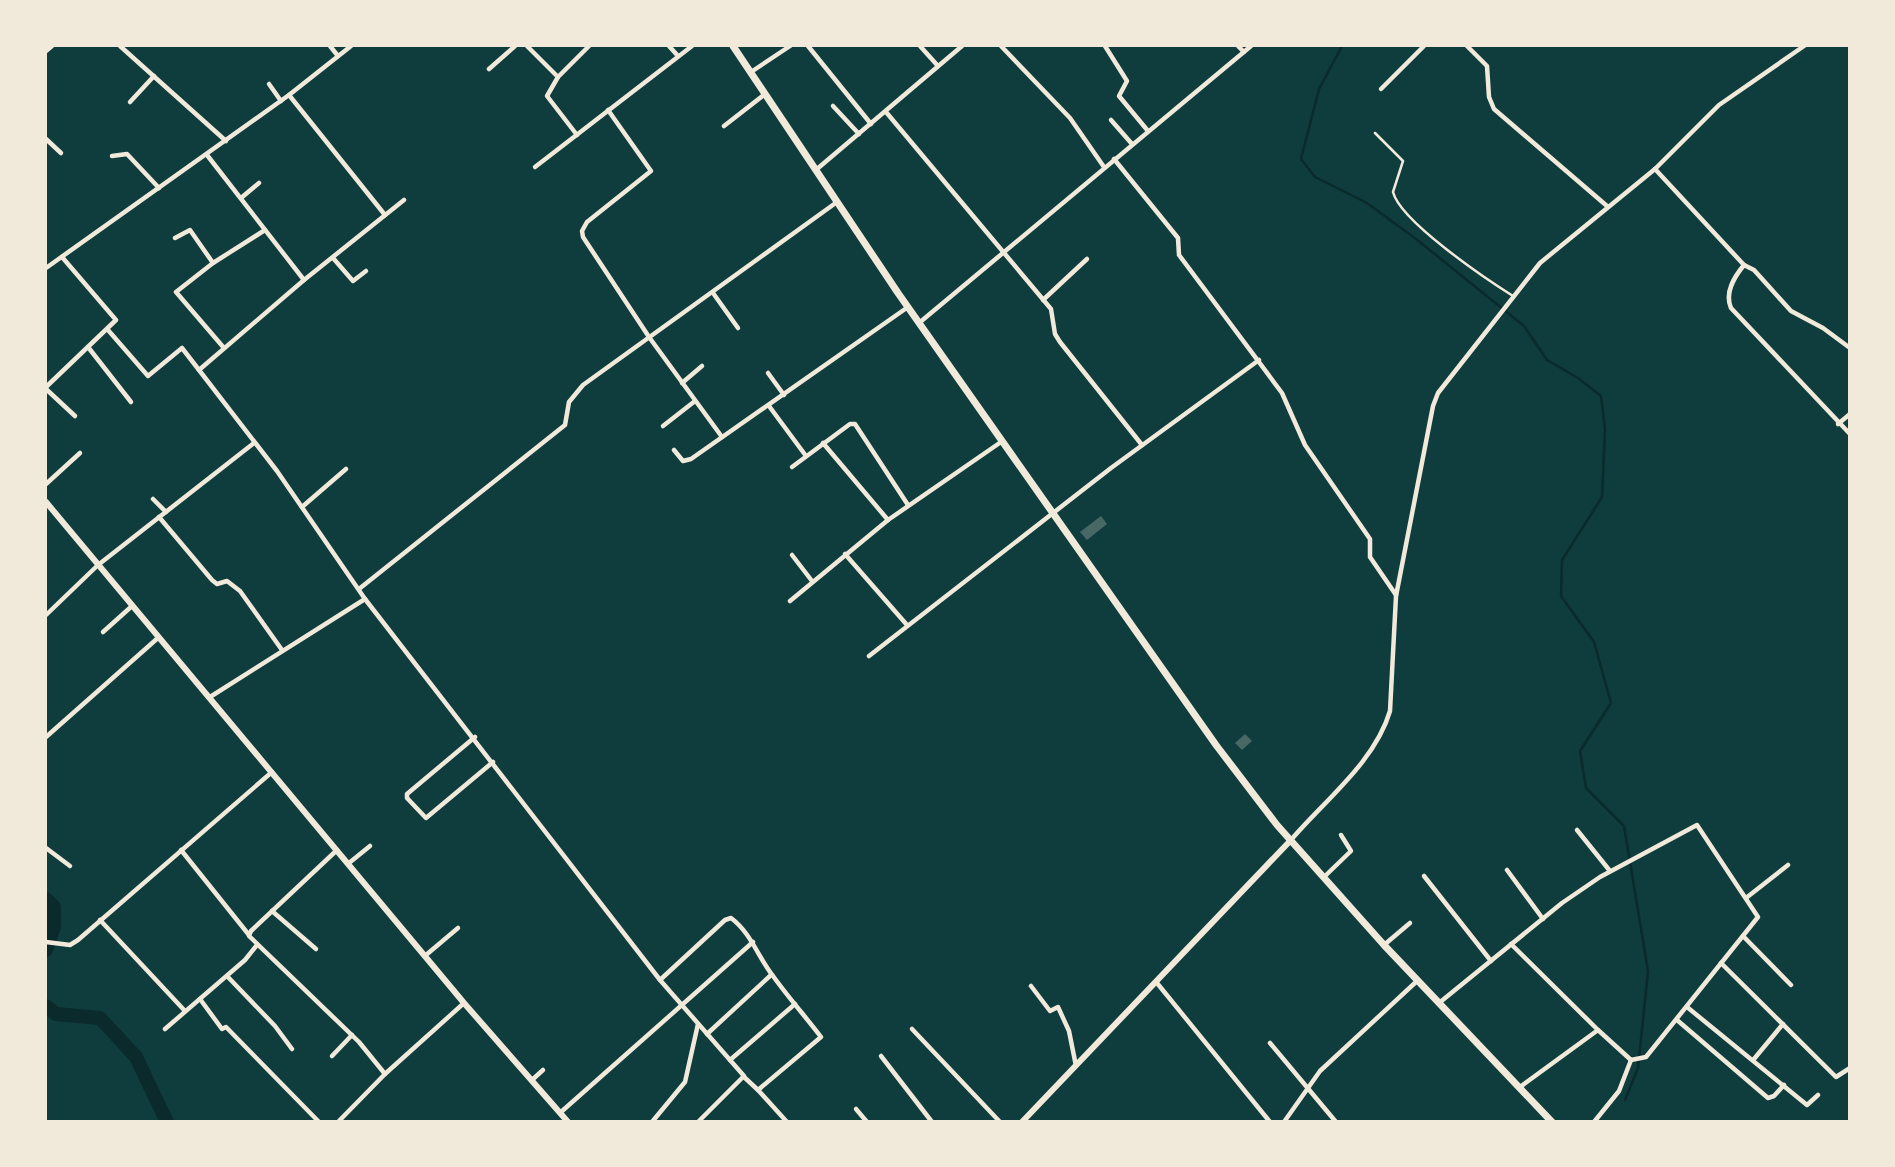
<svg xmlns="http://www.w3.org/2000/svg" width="1895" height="1167" viewBox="0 0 1895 1167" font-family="'Varela Round',sans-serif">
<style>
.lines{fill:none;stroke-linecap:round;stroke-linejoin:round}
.stream{stroke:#0a2a2b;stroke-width:2.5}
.river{stroke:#0a2a2b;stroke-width:14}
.building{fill:#486865}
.service{stroke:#f1e9da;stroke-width:2.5}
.minor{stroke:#f1e9da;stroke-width:4.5}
.secondary{stroke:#f1e9da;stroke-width:6}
.primary{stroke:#f1e9da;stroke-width:7}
</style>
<rect width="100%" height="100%" fill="#0f3d3e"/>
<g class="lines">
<polyline class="stream" points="1342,46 1319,89 1301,159 1315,177 1367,203 1416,239 1524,326 1547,360 1578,378 1601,396 1605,429 1602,497 1562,560 1561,596 1594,642 1611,703 1580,751 1586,788 1624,826 1648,971 1638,1068 1625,1100"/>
<g class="river">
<polyline points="46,899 54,907 54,927 46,950"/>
<polyline points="46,1006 56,1014 100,1018 136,1057 167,1122"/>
</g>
</g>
<g class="building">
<polygon points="1101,516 1107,524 1087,540 1080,532"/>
<polygon points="1245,734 1252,741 1242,750 1235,743"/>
</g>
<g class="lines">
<path class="service" d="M 1375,133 L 1403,161 L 1393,192 C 1400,221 1486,279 1513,296"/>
<g class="minor">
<polyline points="120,46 226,141"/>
<polyline points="330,46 338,56"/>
<polyline points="527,46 558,77 589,46"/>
<polyline points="669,46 678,56"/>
<polyline points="808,46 871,124"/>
<polyline points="920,46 938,66"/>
<polyline points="1001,46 1070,118 1104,167"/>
<polyline points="1105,46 1127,81 1119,96 1148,131"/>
<polyline points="1238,46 1244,52"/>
<polyline points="1467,46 1487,66 1489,97 1494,109 1607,206"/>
<polyline points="46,51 52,46"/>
<polyline points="489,69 515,46"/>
<polyline points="751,72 790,46"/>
<polyline points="558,77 547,96 577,135"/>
<polyline points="269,84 281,101"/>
<polyline points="1381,89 1424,46"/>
<polyline points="289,95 385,215"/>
<polyline points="130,102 154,76"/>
<polyline points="833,106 859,134"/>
<polyline points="608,110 651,171 587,222 582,231 583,237 649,337 722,437"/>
<polyline points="886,112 1051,309 1055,334 1060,342 1142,445"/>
<polyline points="1111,120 1132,144"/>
<polyline points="724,126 765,94"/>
<polyline points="46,139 61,153"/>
<polyline points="207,155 304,280 199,370 277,471 365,599 210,697"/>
<polyline points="112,156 127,154 159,188"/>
<polyline points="1114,159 1178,238 1179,255 1282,393 1305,445 1370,539 1370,557 1396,595"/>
<polyline points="535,167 692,46"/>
<polyline points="817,169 962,46"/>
<polyline points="1655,169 1744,265 1754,270 1791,311 1823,328 1850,348"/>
<polyline points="241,198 259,183"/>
<polyline points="175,238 190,230 213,263"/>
<polyline points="333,258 353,281 366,271"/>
<path d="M 1744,265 C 1735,276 1724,292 1731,308 L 1850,434"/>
<polyline points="46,268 289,95 351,46"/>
<polyline points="304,280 404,200"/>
<polyline points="713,293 738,328"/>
<polyline points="1043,300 1087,259"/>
<polyline points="919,323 1251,46"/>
<polyline points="108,330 148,376 182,348 199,370"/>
<polyline points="88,347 131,402"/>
<polyline points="224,348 176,292 213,263 265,230"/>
<polyline points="768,373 784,395"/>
<polyline points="682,383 702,366"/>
<polyline points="46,387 116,320 62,257"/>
<polyline points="46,389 75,416"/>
<polyline points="769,406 806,456"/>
<polyline points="1838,424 1850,414"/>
<polyline points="663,426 695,401"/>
<polyline points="823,443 888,520"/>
<polyline points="674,450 683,461 691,459 908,307"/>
<polyline points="792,467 850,424 855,424 908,505"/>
<polyline points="46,484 80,453"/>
<polyline points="153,499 166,512"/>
<polyline points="302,507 346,469"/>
<polyline points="159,517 212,580 217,584 227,581 240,591 282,650"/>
<polyline points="845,554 907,625"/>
<polyline points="792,555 812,581"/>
<polyline points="359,589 565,425 569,402 583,385 837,202"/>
<polyline points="365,599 660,980 744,1076 698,1122"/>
<polyline points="790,601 888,520 1001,442"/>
<polyline points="46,615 98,565 254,443"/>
<polyline points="103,632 132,606"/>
<polyline points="869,656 1111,468 1259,360"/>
<polyline points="46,737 159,637"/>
<polyline points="475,737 407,794 407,798 426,818 493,762"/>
<polyline points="1577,830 1610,871"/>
<path d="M 1291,840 C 1324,801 1375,762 1390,711 L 1396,596 L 1433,406 L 1438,393 L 1540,263 L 1655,169 L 1719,105 L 1804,46"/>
<polyline points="46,848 70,866"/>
<polyline points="181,850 249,935"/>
<polyline points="337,850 251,931 249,936 359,1042 385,1074"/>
<polyline points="349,863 370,846"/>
<polyline points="1507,870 1543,919"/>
<polyline points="1424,876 1491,961"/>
<polyline points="1324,877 1351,851 1341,835"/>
<polyline points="1746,898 1788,865"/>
<polyline points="272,911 316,949"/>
<polyline points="100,920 185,1011"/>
<polyline points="1743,936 1791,985"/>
<polyline points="46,942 70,945 78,940 272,772"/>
<polyline points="1511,944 1598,1030"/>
<polyline points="1384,945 1410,923"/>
<polyline points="426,955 458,928"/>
<polyline points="1721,963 1836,1077 1850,1068"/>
<polyline points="227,976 275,1026 292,1049"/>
<path d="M 660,980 L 725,920 L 731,918 C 751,933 758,957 773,976 C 788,997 805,1016 821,1037 L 758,1090 L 744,1077"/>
<polyline points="1157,983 1270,1122"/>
<polyline points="1031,986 1050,1011 1058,1007 1069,1031 1076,1066"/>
<polyline points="200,999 222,1029 226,1027 319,1122"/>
<polyline points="1439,1003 1562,903 1600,877 1697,825 1758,917 1646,1057 1631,1060 1598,1030 1520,1087"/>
<polyline points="1687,1007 1807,1105 1818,1095"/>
<polyline points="1677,1020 1768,1098 1774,1096 1784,1085"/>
<polyline points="165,1029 245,960 257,945"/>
<polyline points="912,1029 1000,1122"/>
<polyline points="707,1034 771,975"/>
<polyline points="1270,1043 1336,1122"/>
<polyline points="332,1056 352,1035"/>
<polyline points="881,1056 932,1122"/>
<polyline points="1754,1059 1783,1024"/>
<polyline points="730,1060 795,1004"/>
<polyline points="532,1080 543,1070"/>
<polyline points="758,1090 787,1122"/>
<polyline points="856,1109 867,1122"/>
<polyline points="561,1112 753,942"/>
<polyline points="338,1122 385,1074 464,1003"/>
<polyline points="652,1122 685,1082 698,1024"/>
<polyline points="1284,1122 1320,1071 1417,981"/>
<polyline points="1594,1122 1619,1091 1631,1060"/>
</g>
<g class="secondary">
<polyline points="46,502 464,1003 568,1122"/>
<polyline points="1022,1122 1291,840"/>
</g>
<polyline class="primary" points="733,46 898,293 1216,745 1277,825 1384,945 1552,1122"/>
</g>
<rect width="1895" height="1167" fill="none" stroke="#f1e9da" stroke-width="94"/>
</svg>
